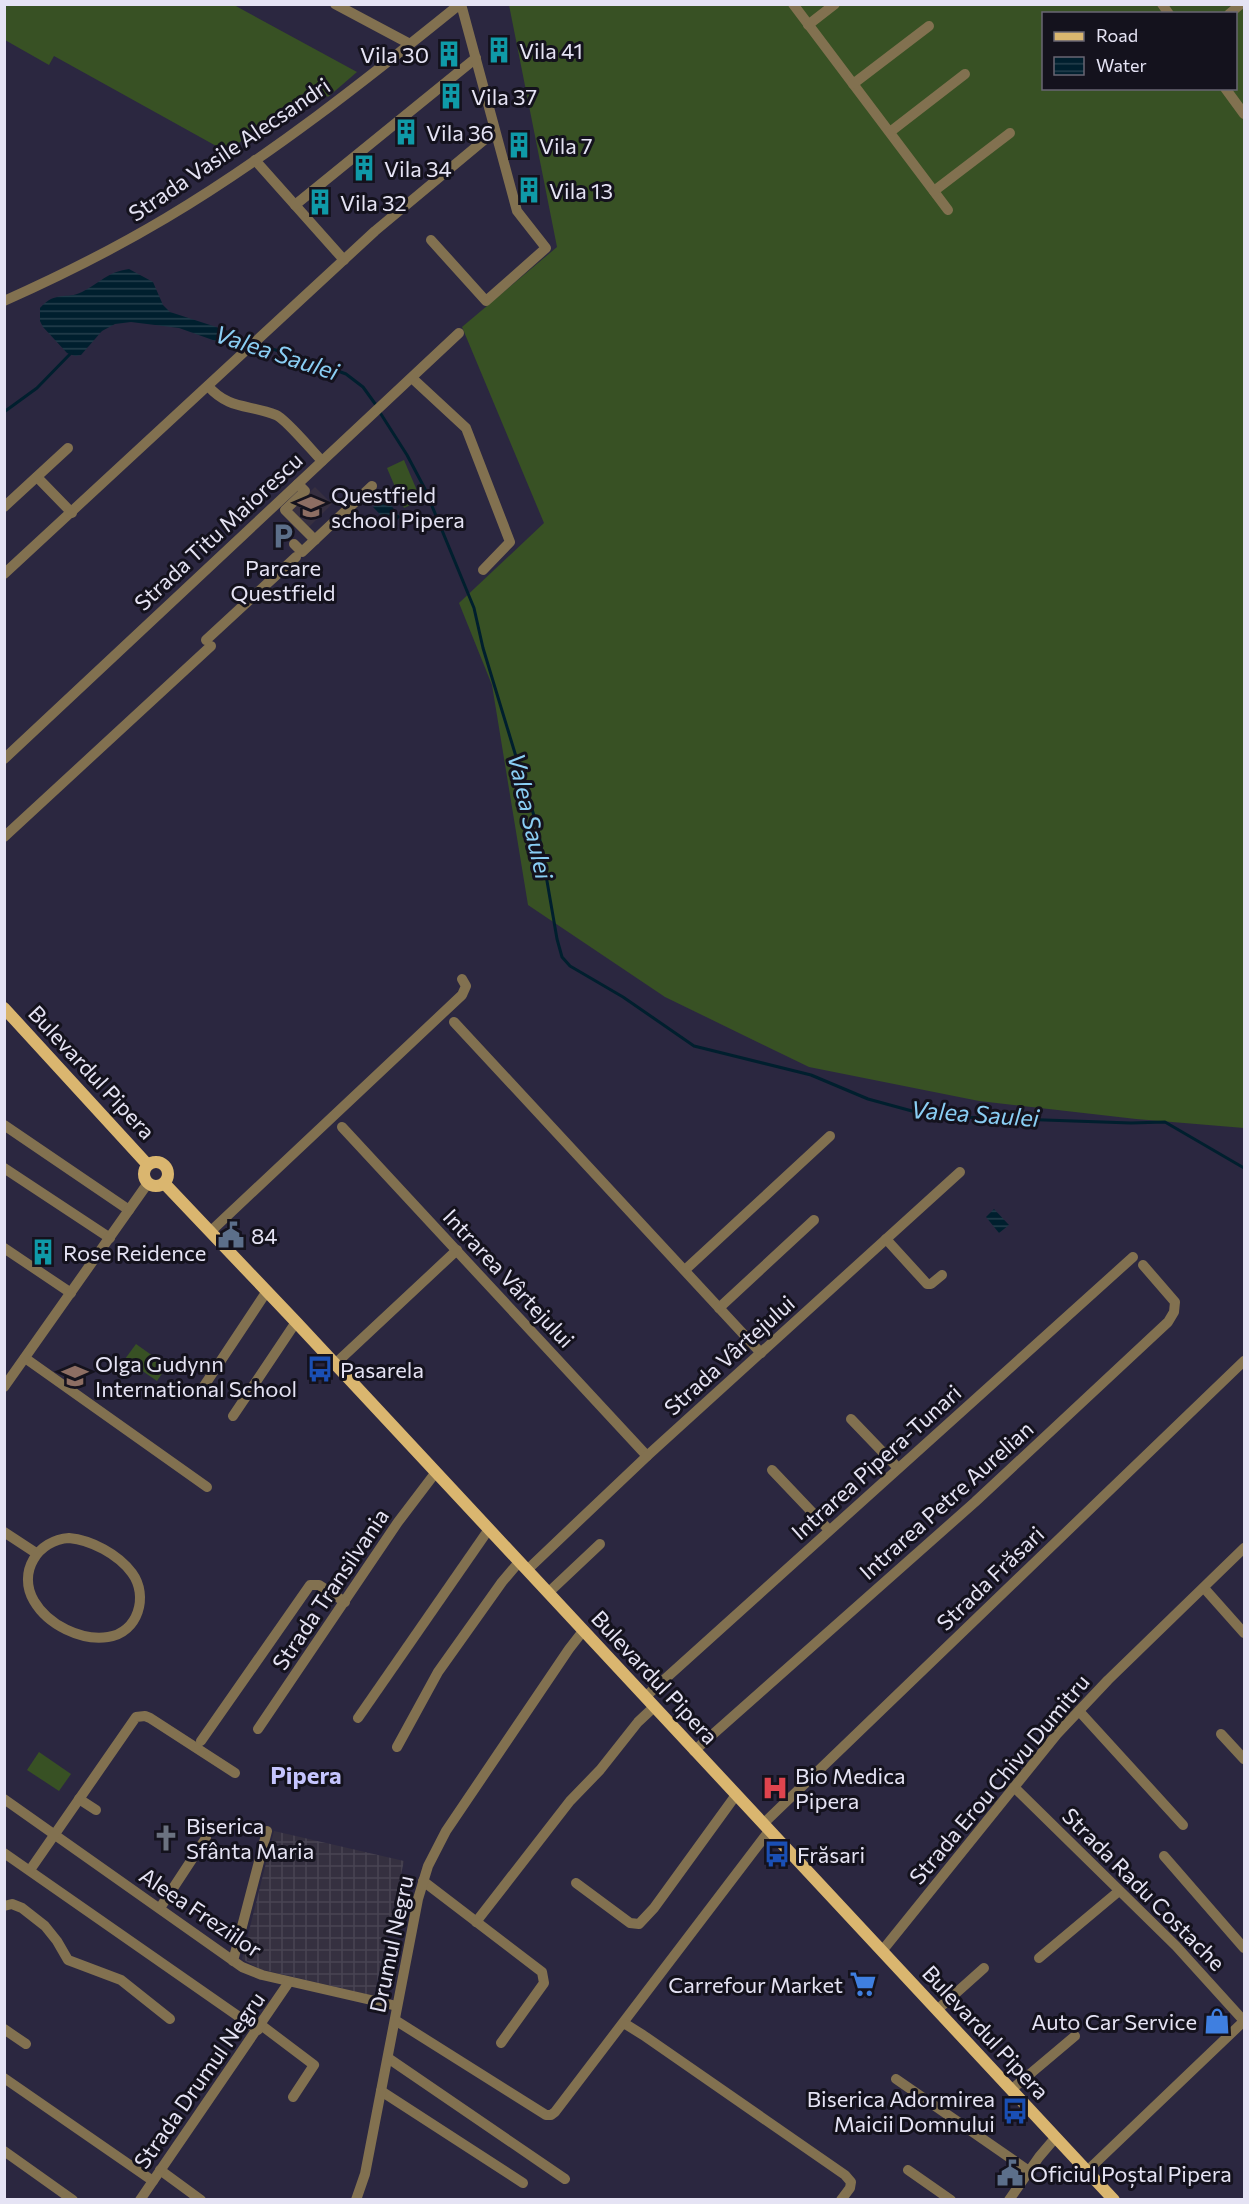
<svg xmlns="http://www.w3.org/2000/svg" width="1249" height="2204" viewBox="0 0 1249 2204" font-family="Commissioner,sans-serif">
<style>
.industrial{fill:url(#industrial-grid)}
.education{fill:#362f40}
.grass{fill:#385124;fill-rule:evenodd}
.water{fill:url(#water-rules)}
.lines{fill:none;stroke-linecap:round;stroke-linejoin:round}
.stream{stroke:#001f2e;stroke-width:3}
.minor{stroke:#827150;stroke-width:10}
.major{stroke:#dab66f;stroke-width:12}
.labels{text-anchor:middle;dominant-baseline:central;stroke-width:6;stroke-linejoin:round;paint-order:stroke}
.poi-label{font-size:22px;fill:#e5e3f4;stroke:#14121d;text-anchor:start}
.street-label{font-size:22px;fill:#e5e3f4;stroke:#14121d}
.water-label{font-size:24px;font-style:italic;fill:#8acef4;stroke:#14121d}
.neighbourhood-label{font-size:24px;font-weight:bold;fill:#c5c5fe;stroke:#14121d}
</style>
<defs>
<pattern id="industrial-grid" width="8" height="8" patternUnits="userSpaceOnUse" patternTransform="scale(1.5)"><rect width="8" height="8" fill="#353040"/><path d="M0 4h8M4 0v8" fill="none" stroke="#484453"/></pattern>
<pattern id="water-rules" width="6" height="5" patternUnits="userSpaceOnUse" patternTransform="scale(1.5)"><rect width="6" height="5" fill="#001f2e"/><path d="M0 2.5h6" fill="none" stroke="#253f4d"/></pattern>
</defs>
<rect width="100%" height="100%" fill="#2b2740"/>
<polygon class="industrial" points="274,1831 404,1861 374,1996 260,1969 242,1959"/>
<polygon class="education" points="315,487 332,504 308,528 291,510"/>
<g class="grass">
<polygon points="4,5 234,5 357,72 328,97 312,87 227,152 54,56 49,65 5,40"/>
<path d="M 509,5 L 1244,5 L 1244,1128 L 1136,1119 L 979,1101 L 809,1067 L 665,997 L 528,905 L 492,685 L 459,603 L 544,523 L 462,327 L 557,247 ZM 1044,14 L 1236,14 L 1236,88 L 1044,88 Z"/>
<polygon points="404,460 421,500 404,508 387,468"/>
<polygon points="136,1344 167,1366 157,1381 125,1359"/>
<polygon points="39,1752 71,1774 59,1791 27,1770"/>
</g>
<g class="water">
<path d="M 129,269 L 153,282 L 163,305 L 170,312 L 241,335 L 243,342 L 237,345 L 224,344 L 179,328 L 131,322 L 115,324 L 102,331 L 81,355 L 75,356 L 67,353 L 43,327 L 40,321 L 40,308 C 56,290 66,300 82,292 C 100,283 107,272 129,269 Z"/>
<polygon points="384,496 400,517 391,526 373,507"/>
<polygon points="994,1209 1009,1225 999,1233 986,1217"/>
</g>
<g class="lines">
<g class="stream">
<polyline points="257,345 298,356 346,374 363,387 376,405"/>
<polyline points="379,411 407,455 425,489 474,608 483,648 538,829 557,939 562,957 570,966 623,997 694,1046 811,1075 868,1099 912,1111 959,1117 1131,1123 1165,1122 1244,1168"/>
<polyline points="4,412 37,388 72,352"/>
</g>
<g class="minor">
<polyline points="335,4 410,44"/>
<polyline points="793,4 948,210"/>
<polyline points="1162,4 1169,14"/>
<polyline points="1229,14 1241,4"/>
<polyline points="808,25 835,4"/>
<polyline points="853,84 929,26"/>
<polyline points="1225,88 1244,114"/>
<polyline points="890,132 965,74"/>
<polyline points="255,160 344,260"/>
<polyline points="934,191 1010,133"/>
<polyline points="295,205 476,58"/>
<polyline points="431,240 486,301 546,248 517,211 461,4"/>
<path d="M 4,301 C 60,276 114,249 166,218 C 270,156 366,80 460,4"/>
<polyline points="412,378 466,428 510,542 483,570"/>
<path d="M 208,386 C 229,410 249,404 276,415 C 286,419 313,452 322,461"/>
<polyline points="37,477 72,513"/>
<polyline points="298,484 305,491 285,510 315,540"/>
<polyline points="4,507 68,448"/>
<polyline points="294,544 302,552 372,486"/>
<polyline points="4,574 375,231 495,131"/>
<polyline points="206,640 296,557"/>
<polyline points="4,759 459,333"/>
<polyline points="4,837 211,646"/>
<polyline points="454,1022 761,1353"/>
<polyline points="4,1125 129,1210"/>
<polyline points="342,1127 647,1456"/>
<polyline points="4,1168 110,1238"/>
<polyline points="210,1232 462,995 466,986 462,979"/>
<polyline points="886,1239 927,1284 931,1284 942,1275"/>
<polyline points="4,1248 71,1293"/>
<polyline points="685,1270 830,1136"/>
<polyline points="719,1308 814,1220"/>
<polyline points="25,1358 207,1487"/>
<polyline points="335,1364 457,1250"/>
<polyline points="204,1386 267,1291"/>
<polyline points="4,1387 148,1183"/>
<polyline points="233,1416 296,1322"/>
<polyline points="851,1419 898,1468"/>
<polyline points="772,1470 829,1530"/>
<polyline points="4,1532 36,1553"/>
<path d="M 69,1538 C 91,1540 118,1554 132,1573 C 149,1596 138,1633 108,1637 C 81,1641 48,1625 34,1601 C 17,1572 38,1540 69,1538 Z"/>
<polyline points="527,1570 647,1456 960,1172"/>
<polyline points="1204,1588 1244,1633"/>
<polyline points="548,1593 600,1544"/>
<polyline points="645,1697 1133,1257"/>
<polyline points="1079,1711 1183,1825"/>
<polyline points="358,1718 489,1529"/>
<polyline points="258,1729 398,1522 436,1472"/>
<polyline points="1221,1734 1244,1759"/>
<polyline points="201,1741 310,1585 319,1585 345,1602"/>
<polyline points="397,1747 438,1672 502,1582 519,1562"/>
<polyline points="694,1751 975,1502 1168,1322 1174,1312 1175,1302 1143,1265"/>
<polyline points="1014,1787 1176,1946 1244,2021"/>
<polyline points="4,1799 242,1967 262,1975 397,2006"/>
<polyline points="79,1799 96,1810"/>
<polyline points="763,1824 1244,1361"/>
<polyline points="4,1853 258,2030"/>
<polyline points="1164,1856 1244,1948"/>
<polyline points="30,1870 136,1717 145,1716 150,1718 235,1773"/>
<polyline points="423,1881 542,1972 544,1983 501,2043"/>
<polyline points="576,1883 630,1923 639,1924 654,1908 736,1795"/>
<polyline points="4,1906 12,1904 22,1908 45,1926 57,1941 68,1960 121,1980 170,2019"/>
<polyline points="160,1908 206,1838"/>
<polyline points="476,1922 570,1801 600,1770 638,1722 654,1707"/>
<polyline points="882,1951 1057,1734 1108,1680 1244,1548"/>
<polyline points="1039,1958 1119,1891"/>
<polyline points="233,1961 267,1831"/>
<polyline points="937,2010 984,1968"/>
<polyline points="395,2020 546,2115 551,2115 555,2112 769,1831"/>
<polyline points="623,2024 627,2025 643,2035 845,2175 851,2182 850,2188 841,2200"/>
<polyline points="261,2025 314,2065 293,2097"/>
<polyline points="4,2029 26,2044"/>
<polyline points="388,2058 565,2179"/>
<polyline points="4,2078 153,2181"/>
<polyline points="896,2079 1029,2171"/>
<polyline points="1011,2090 1075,2036"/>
<polyline points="381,2091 523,2183"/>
<polyline points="4,2151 73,2200"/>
<polyline points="160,2170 201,2200"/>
<polyline points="908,2170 951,2200"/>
<polyline points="1087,2171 1244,2021"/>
<polyline points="140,2200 289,1982"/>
<polyline points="356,2200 365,2174 418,1899 428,1866 446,1831 569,1649 583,1631"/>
<polyline points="1009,2200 1039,2157 1056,2137"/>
</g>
<g class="major">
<polyline points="4,1008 147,1164"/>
<circle cx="156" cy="1174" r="12"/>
<polyline points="164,1183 296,1322 1114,2200"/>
</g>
</g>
<defs>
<g id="building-bare" transform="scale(2.07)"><path d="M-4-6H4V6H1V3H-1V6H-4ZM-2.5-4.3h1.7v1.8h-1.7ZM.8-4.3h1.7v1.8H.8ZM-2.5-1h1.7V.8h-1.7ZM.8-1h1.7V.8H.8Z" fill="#0f9aa8" stroke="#14121d" stroke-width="2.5" paint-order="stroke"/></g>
<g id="school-bare" transform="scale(2.07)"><path d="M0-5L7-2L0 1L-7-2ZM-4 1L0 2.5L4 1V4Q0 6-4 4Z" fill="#8d6e63" stroke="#14121d" stroke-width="2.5" paint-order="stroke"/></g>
<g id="parking-bare" transform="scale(2.07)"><path d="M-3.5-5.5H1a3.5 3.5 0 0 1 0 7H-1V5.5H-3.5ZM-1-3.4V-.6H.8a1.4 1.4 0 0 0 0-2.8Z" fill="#5c6f8a" stroke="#14121d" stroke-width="2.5" paint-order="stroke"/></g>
<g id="civic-bare" transform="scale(2.07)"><path d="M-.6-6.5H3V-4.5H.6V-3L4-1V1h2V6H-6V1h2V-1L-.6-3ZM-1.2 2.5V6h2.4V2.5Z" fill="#5c6f8a" stroke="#14121d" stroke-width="2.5" paint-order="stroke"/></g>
<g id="bus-bare" transform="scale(2.07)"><path d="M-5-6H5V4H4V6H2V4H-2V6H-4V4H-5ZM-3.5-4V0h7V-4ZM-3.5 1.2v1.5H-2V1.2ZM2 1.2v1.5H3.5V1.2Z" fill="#1a4fb4" stroke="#14121d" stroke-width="2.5" paint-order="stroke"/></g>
<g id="hospital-bare" transform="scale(2.07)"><path d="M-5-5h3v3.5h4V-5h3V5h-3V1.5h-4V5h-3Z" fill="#e0444e" stroke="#14121d" stroke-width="2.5" paint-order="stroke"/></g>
<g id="church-bare" transform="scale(2.07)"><path d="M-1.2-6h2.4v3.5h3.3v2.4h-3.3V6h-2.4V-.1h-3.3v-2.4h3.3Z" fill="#6b7280" stroke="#14121d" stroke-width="2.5" paint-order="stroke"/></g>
<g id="supermarket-bare" transform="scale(2.07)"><path d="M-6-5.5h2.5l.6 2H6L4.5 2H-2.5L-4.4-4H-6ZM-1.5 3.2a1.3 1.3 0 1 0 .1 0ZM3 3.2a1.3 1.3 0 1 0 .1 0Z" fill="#3f7fe0" stroke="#14121d" stroke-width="2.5" paint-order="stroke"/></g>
<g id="shop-bare" transform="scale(2.07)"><path d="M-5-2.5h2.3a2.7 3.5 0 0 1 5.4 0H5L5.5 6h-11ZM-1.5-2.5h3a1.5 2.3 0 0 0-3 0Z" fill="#3f7fe0" stroke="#14121d" stroke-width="2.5" paint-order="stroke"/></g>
</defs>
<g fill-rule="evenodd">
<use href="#building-bare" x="499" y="50"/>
<use href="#building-bare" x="449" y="54"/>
<use href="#building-bare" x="451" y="96"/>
<use href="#building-bare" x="406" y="132"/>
<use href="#building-bare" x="519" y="145"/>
<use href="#building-bare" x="364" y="168"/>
<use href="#building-bare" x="529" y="190"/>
<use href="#building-bare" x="320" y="202"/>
<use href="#school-bare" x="311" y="507"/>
<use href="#parking-bare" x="283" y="536"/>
<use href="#civic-bare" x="231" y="1235"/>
<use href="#building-bare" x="43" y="1252"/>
<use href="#bus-bare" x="320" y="1369"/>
<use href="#school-bare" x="75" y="1376"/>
<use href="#hospital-bare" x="775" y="1788"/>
<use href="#church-bare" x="166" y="1838"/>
<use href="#bus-bare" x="777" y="1854"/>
<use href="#supermarket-bare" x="863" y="1984"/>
<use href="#shop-bare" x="1217" y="2021"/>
<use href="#bus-bare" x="1015" y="2111"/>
<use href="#civic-bare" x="1010" y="2173"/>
</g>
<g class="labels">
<g class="poi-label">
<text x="519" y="50">Vila 41</text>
<text x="429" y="54" text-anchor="end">Vila 30</text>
<text x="471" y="96">Vila 37</text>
<text x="426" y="132">Vila 36</text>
<text x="539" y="145">Vila 7</text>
<text x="384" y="168">Vila 34</text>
<text x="549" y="190">Vila 13</text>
<text x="340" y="202">Vila 32</text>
<text x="331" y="494">Questfield<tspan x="331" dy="25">school Pipera</tspan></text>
<text x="283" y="567" text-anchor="middle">Parcare<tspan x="283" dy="25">Questfield</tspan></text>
<text x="251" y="1235">84</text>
<text x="63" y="1252">Rose Reidence</text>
<text x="95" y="1363">Olga Gudynn<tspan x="95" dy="25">International School</tspan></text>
<text x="340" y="1369">Pasarela</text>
<text x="795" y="1775">Bio Medica<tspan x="795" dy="25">Pipera</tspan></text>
<text x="186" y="1825">Biserica<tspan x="186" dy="25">Sfânta Maria</tspan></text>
<text x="797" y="1854">Frăsari</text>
<text x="843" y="1984" text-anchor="end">Carrefour Market</text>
<text x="1197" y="2021" text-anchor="end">Auto Car Service</text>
<text x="995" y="2098" text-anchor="end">Biserica Adormirea<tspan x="995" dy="25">Maicii Domnului</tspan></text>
<text x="1030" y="2173">Oficiul Poștal Pipera</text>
</g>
<g class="street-label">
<text transform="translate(229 149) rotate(-34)">Strada Vasile Alecsandri</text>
<text transform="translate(218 531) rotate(-43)">Strada Titu Maiorescu</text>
<text transform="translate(92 1072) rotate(47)">Bulevardul Pipera</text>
<text transform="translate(509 1278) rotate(47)">Intrarea Vârtejului</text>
<text transform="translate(729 1355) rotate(-42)">Strada Vârtejului</text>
<text transform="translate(876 1462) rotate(-42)">Intrarea Pipera-Tunari</text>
<text transform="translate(946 1500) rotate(-42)">Intrarea Petre Aurelian</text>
<text transform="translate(990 1578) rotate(-44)">Strada Frăsari</text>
<text transform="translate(330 1589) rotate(-56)">Strada Transilvania</text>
<text transform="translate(655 1677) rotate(47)">Bulevardul Pipera</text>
<text transform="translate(999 1779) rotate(-50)">Strada Erou Chivu Dumitru</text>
<text transform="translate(1144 1889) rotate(45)">Strada Radu Costache</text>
<text transform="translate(201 1912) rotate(34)">Aleea Freziilor</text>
<text transform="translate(391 1944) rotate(-78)">Drumul Negru</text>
<text transform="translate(986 2032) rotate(47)">Bulevardul Pipera</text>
<text transform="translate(199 2080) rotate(-55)">Strada Drumul Negru</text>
</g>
<g class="water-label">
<text transform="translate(277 352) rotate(18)">Valea Saulei</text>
<text transform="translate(531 816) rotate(77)">Valea Saulei</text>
<text transform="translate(975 1113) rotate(4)">Valea Saulei</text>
</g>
<g class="neighbourhood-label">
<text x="306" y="1774">Pipera</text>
</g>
</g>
<rect width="1249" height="2204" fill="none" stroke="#e5e3f4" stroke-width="12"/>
<rect x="1042" y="12" width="195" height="78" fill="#14121d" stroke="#686673" stroke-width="1.5"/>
<rect x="1054" y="32" width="30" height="9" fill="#dab66f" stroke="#686673" stroke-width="1.5"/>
<text x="1096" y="42" font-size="18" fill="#e5e3f4">Road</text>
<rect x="1054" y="57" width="30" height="18" fill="url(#water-rules)" stroke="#686673" stroke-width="1.5"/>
<text x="1096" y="72" font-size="18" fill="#e5e3f4">Water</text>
</svg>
